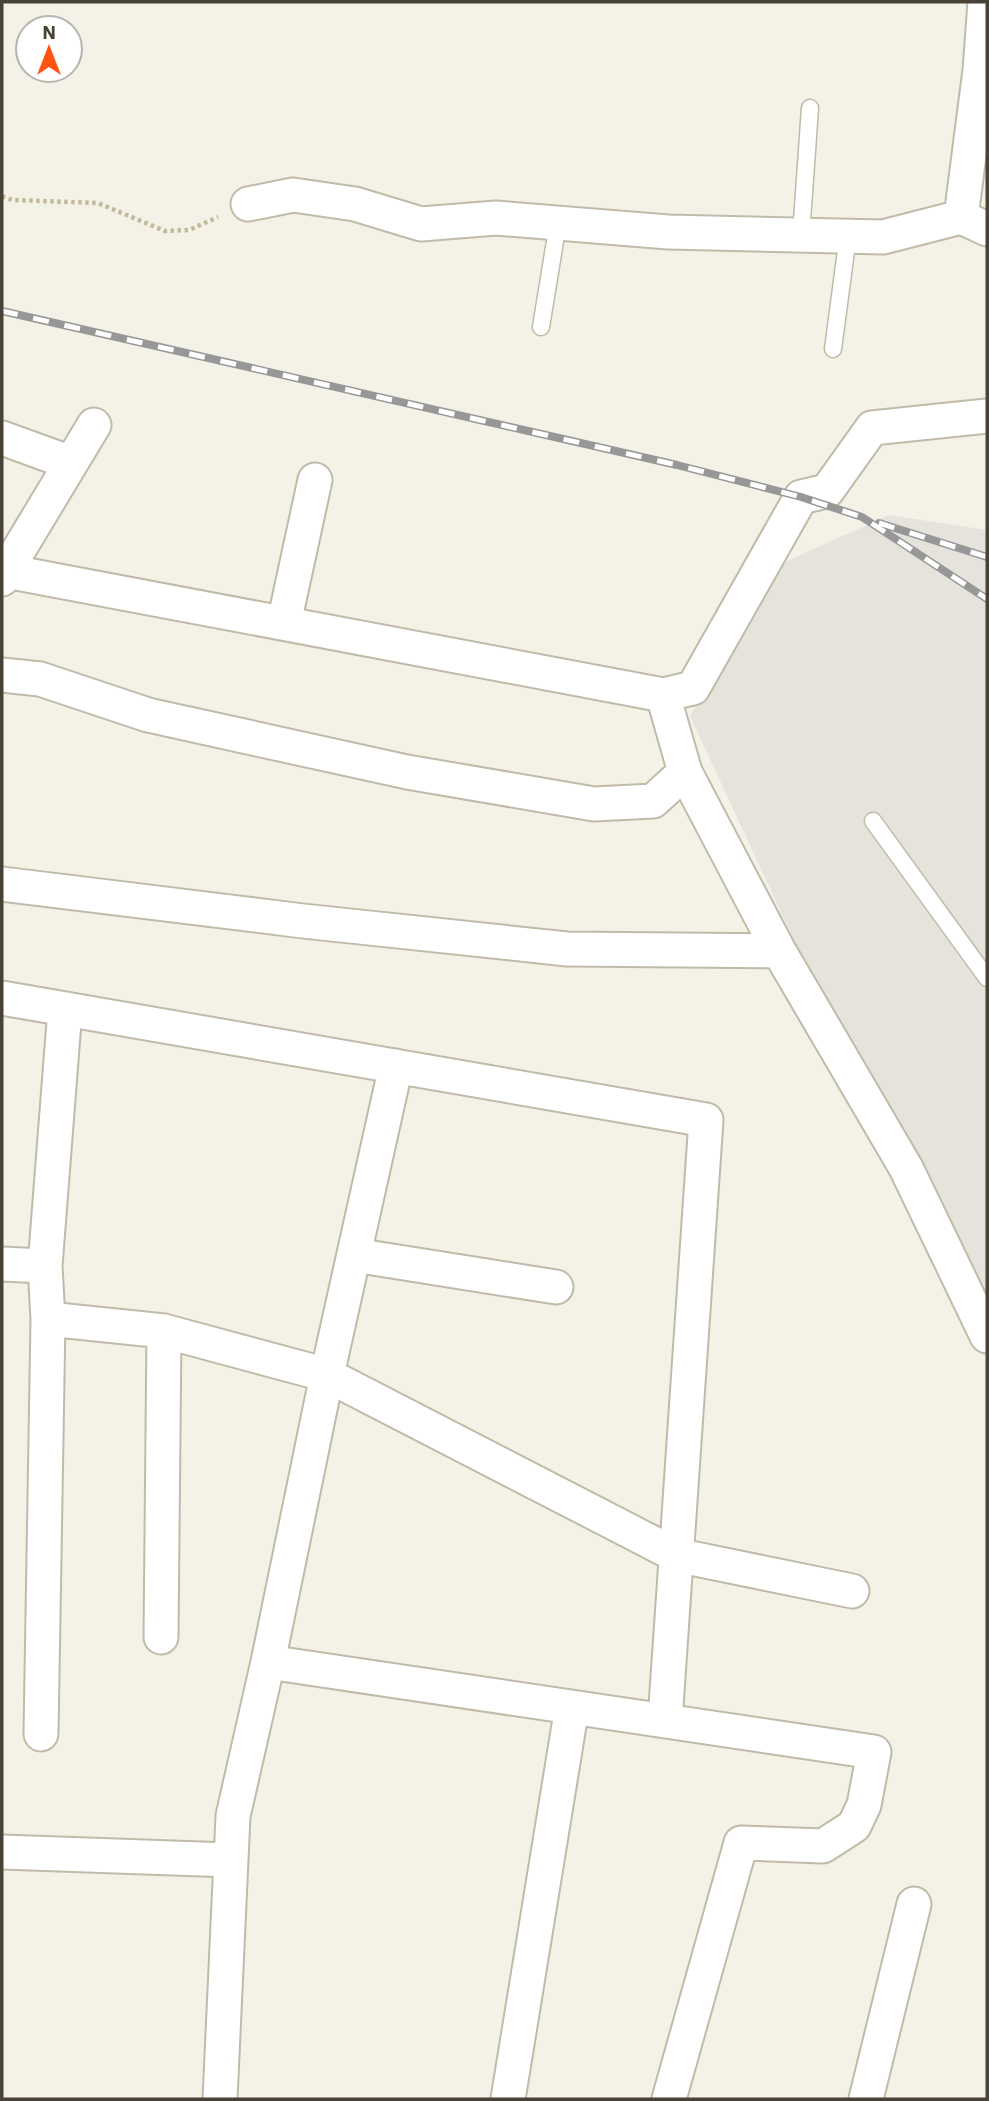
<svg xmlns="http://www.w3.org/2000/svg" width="989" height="2101" font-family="'IBM Plex Sans',sans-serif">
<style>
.industrial{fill:#e6e3dc}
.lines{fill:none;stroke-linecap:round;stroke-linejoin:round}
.lane-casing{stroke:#c0bba9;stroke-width:19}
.street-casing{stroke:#c0bba9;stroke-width:37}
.path{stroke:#c2b99a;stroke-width:4.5;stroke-dasharray:3.5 3.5;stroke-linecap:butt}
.lane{stroke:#fff;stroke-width:16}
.street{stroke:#fff;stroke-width:33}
.rail-casing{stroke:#979797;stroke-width:8}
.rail{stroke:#fff;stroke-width:5;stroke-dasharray:16;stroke-linecap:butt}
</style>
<rect width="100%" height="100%" fill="#f4f2e7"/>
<path class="industrial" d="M889,515L987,530V1356L690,716L778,565Z"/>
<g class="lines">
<g class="lane-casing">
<path id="lane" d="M801,235L810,108
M541,327L558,223
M833,349L848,236
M873,821L987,978"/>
</g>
<g class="street-casing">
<path id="street" d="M248,204L293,195L355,204L421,224L496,218L668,232L883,237L961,217L987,229
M961,217L980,70L985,2
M2,438L71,463
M6,571L94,425
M2,579L6,571L663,695L685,772L653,801L594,804L407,772L148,715L40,679L2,675
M284,623L315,480
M663,695L693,688L801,497L827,491L872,428L987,416
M2,884L303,921L567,949L779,951L685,772
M779,951L906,1168L987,1336
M2,998L706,1120L665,1721
M65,1009L45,1266L48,1319L164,1331L327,1375L396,1066
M354,1255L556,1287
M2,1264L45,1266
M161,1637L164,1331
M268,1662L327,1375L676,1555L852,1591
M41,1734L48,1319
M2,1852L230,1860
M220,2099L233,1816L268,1662L874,1752L864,1805L854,1826L823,1846L741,1843L669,2099
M508,2099L572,1707
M866,2099L914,1904"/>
</g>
<path class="path" d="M2,196L12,200L98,203L165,231L189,230L218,217"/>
<use href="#lane" class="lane"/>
<use href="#street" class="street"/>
<g class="rail-casing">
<path id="rail" d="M2,311L677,465L801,497L862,517L987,599
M879,523L987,557"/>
</g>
<use href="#rail" class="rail"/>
</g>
<rect width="989" height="2101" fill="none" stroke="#484336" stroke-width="7"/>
<g transform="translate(49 49)"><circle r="33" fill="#ffffff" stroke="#b6b4af" stroke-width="2"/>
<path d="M0-5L12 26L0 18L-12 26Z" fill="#ff5313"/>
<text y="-10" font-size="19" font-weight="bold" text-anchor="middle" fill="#484336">N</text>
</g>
</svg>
